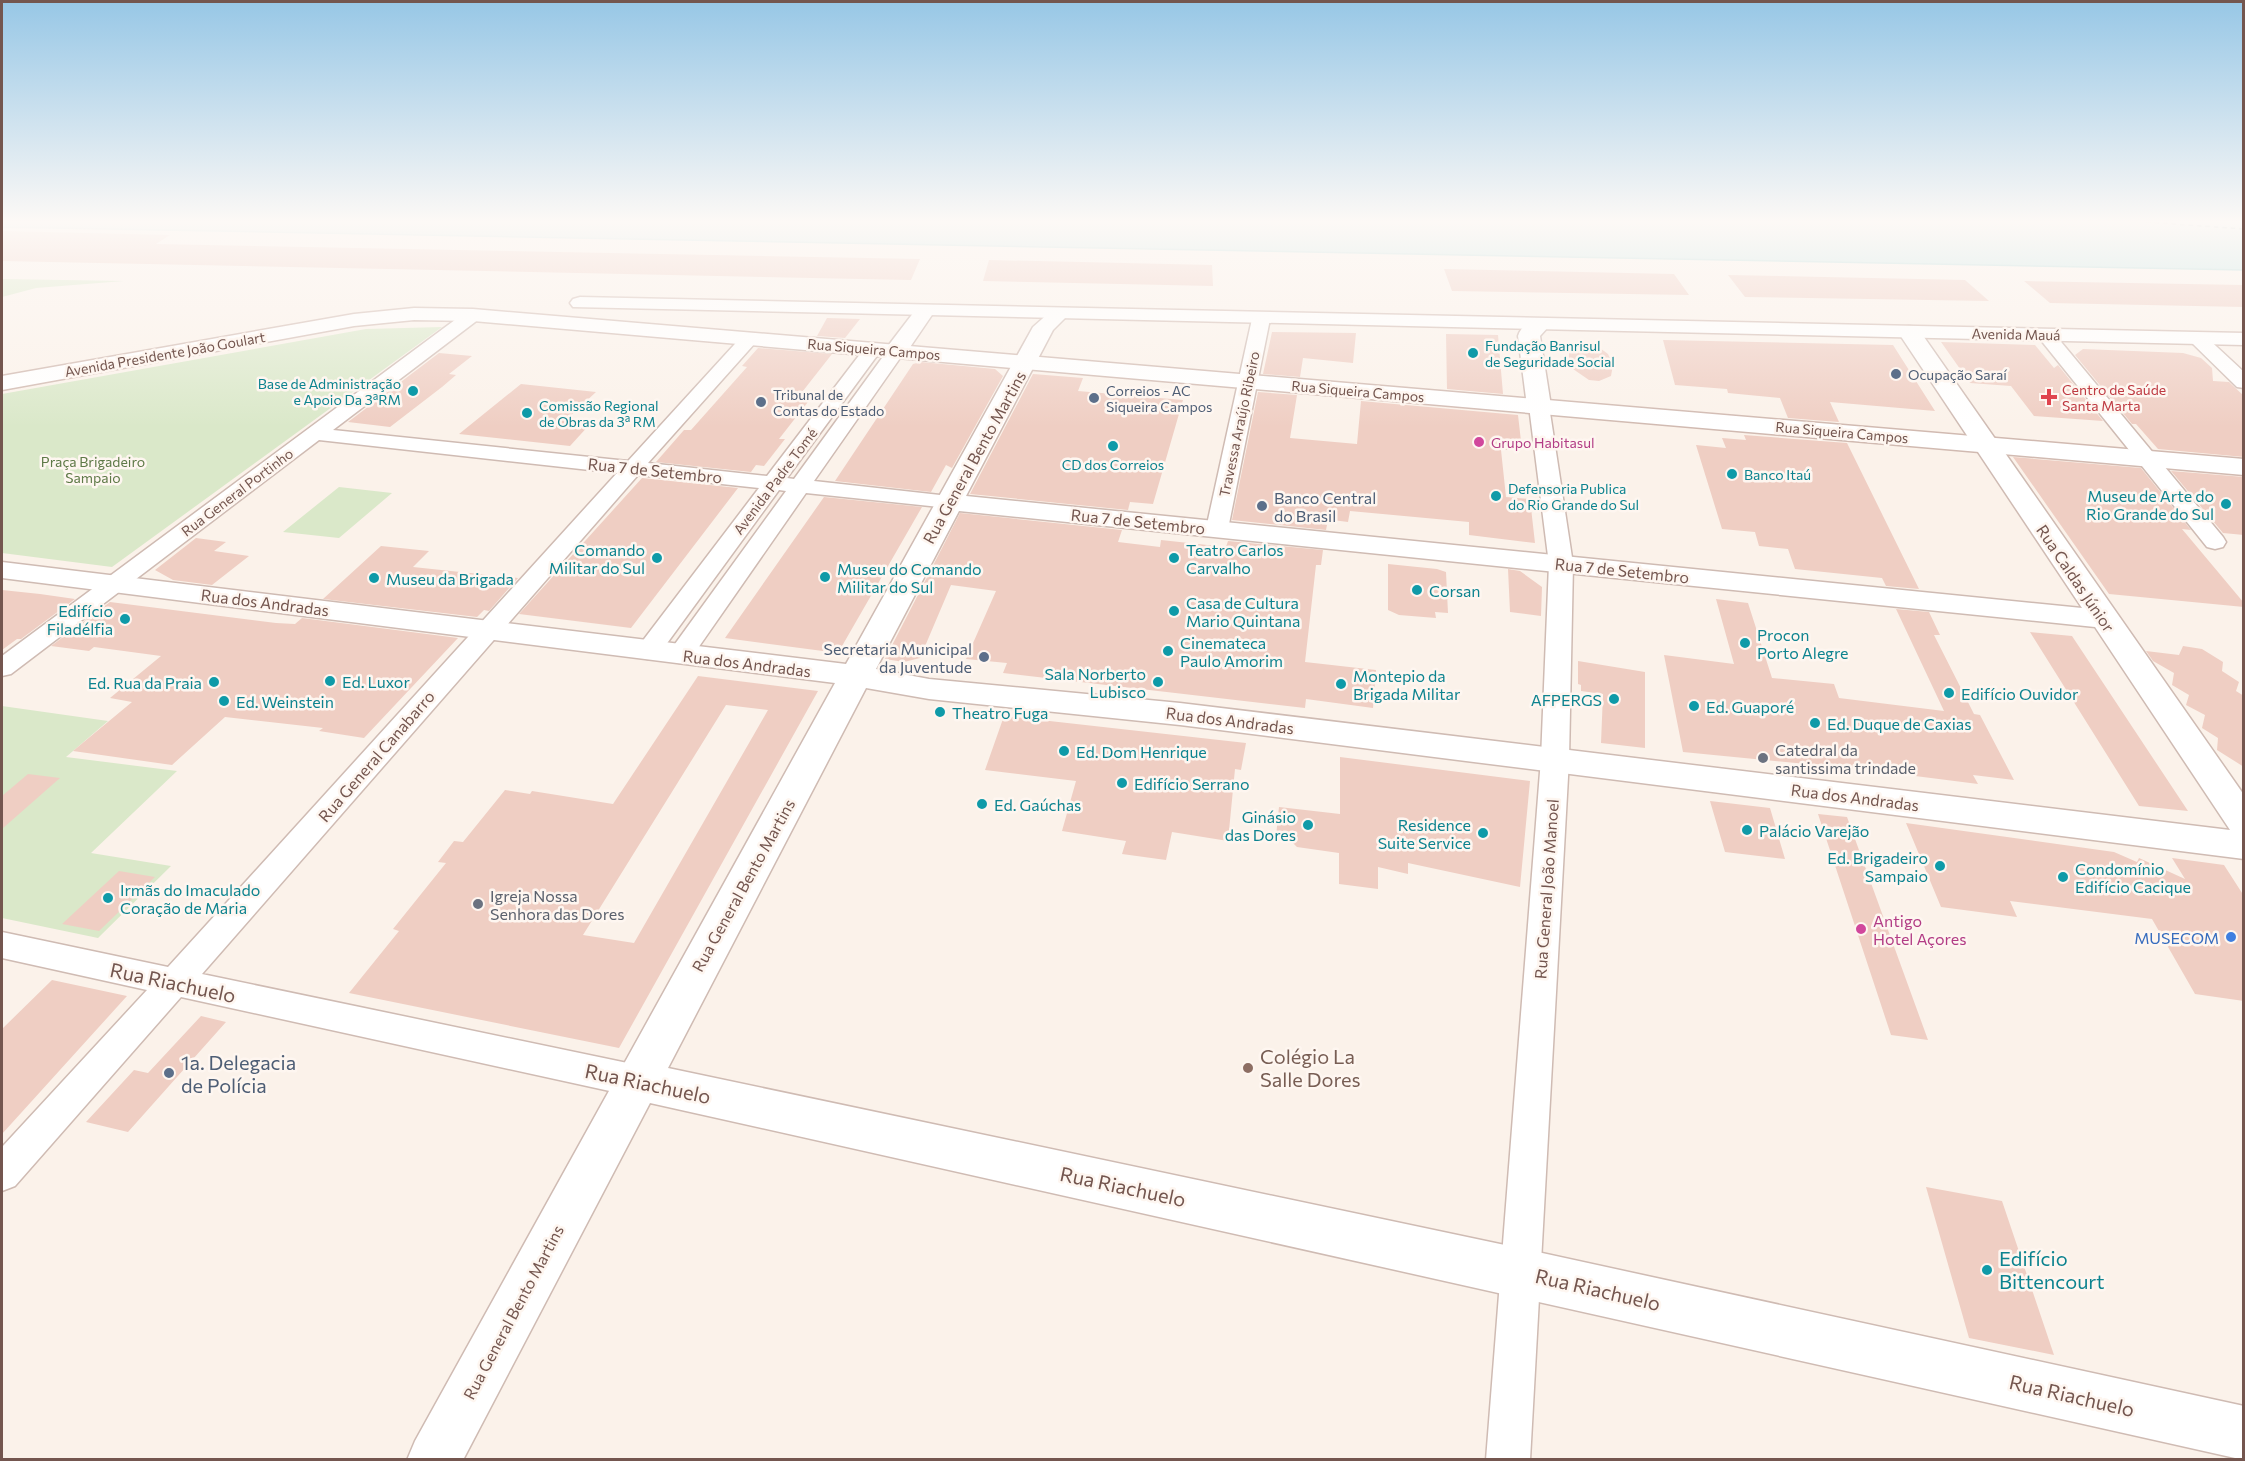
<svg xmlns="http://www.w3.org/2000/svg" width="2245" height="1461" font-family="Commissioner,sans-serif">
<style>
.green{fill:#dae8c9}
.water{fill:#bfe4e4;stroke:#a6d5d5;stroke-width:1.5}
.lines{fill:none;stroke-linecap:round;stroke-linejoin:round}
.ferry{stroke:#437778;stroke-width:1.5;stroke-dasharray:4.5 4;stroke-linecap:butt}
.building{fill:#efcec3;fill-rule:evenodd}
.minor-casing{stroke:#cfbbb3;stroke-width:3}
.tertiary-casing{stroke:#cfbbb3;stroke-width:3}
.secondary-casing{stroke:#d1bab1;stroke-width:3}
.minor{fill:#fff;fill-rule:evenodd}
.tertiary{fill:#fff;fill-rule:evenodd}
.secondary{fill:#fff;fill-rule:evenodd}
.culture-dot{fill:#0f9aa8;stroke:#fef6f0;stroke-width:2}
.service-dot{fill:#5c6f8a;stroke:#fef6f0;stroke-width:2}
.health-dot{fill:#e0444e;stroke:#fef6f0;stroke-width:2}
.hotel-dot{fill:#d1479c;stroke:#fef6f0;stroke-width:2}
.worship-dot{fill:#6b7280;stroke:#fef6f0;stroke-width:2}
.shop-dot{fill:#3f7fe0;stroke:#fef6f0;stroke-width:2}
.education-dot{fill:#8d6e63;stroke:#fef6f0;stroke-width:2}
.labels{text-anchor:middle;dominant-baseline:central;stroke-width:5;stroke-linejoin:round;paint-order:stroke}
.far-street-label{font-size:14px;fill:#74564f;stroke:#fef6f0}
.far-culture-label{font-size:14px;fill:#0d838f;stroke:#fef6f0;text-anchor:start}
.far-service-label{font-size:14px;fill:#4e5e75;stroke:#fef6f0;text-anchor:start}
.far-health-label{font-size:14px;fill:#be3a42;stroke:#fef6f0;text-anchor:start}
.far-hotel-label{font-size:14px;fill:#b23c85;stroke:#fef6f0;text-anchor:start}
.far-park-label{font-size:14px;fill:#5e7947;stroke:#fef6f0}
.street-label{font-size:16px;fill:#74564f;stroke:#fef6f0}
.culture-label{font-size:16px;fill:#0d838f;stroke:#fef6f0;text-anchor:start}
.service-label{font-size:16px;fill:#4e5e75;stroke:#fef6f0;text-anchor:start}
.worship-label{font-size:16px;fill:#5b616d;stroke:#fef6f0;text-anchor:start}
.hotel-label{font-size:16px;fill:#b23c85;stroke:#fef6f0;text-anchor:start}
.shop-label{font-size:16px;fill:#366cbe;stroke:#fef6f0;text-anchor:end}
.near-street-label{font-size:20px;fill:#74564f;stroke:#fef6f0}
.near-education-label{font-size:20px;fill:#785e54;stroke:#fef6f0;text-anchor:start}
.near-service-label{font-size:20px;fill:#4e5e75;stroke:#fef6f0;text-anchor:start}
.near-culture-label{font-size:20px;fill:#0d838f;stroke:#fef6f0;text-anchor:start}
</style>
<rect width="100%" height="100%" fill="#fbf2ea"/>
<path class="green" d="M2,279L124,281L36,288L2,297Z
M442,327L112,567L2,553V394L366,329Z
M339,487L392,493L339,538L283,532Z
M2,706L108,721L66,757L177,771L91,853L171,866L98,938L2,918Z"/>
<path class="water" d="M2,222H2243L2244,270L2,227Z"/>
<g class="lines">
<path class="ferry" d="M2146,222L2244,229"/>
</g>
<path class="building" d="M2,231L170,235L156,244L920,259L911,280L2,261Z
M989,260L1212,265L1213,286L983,281Z
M1444,269L1674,274L1689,295L1452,291Z
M1728,275L1965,280L1989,301L1745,297Z
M2024,281L2244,285V307L2050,303Z
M827,318L860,319L845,338L817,336Z
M1272,332L1356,333L1353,363L1303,358L1300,377L1263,374Z
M1446,334L1498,335L1503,394L1447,389Z
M1663,340L1893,345L1935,411L1830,402L1839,422L1788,418L1780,398L1728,393L1727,389L1675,385Z
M1582,342L1596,345L1608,354L1613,365L1611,376L1599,381L1589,380L1573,369L1569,364V352L1575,345Z
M1941,342L2035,345L2054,368L2058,365L2103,421L2034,416L2011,386L1970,383Z
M758,348L832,354L799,396L811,398L779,439H785L764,466L756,465L751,472L656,462L684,430H691L747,367L742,366Z
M2083,349L2183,353L2201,358L2212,368L2213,381L2229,382L2244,396V457L2158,449L2136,424H2132L2075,355Z
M439,353L472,356L449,374L456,375L442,387L390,427L348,422Z
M921,362L995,369L1003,376L952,468L946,465L931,492L835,481L913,364Z
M1033,374L1083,378L1078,391L1183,400L1153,504L1130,502L1128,510L970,494Z
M521,384L596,392L566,420L591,423L570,446L459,434Z
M1258,392L1297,395L1290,438L1357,444L1361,401L1518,415L1522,450H1501L1506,497L1530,499L1535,543L1469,535V522L1350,511L1348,522L1317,518V521L1327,525L1326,530L1232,520Z
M1744,435L1847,443L1919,589L1886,586L1882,578L1795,569L1788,549L1759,546L1755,532L1722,529L1696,445L1726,448L1722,438L1746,440Z
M2013,457L2141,468L2191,530L2182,529L2244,603V607L2109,594Z
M2171,471L2244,477V535L2223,533Z
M642,478L738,488L631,628L519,614Z
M824,497L922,507L838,653L725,638Z
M960,513L1122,530L1118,542L1160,547L1161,540L1226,547L1228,541L1323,550L1321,565H1316L1305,662L1376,670L1373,708L1306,699L1305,708L1003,673L1007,663L966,659L996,591L951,585L920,658L904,662L885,659Z
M196,538L226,542L214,551L249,556L212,585L173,580L155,570Z
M381,546L429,551L413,567L518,578L489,611L484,610L477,617L323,599Z
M1388,564L1437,569L1446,572L1448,613L1435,612L1436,618L1399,615L1388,610Z
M1508,569L1520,571L1542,587L1541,616L1510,612Z
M2,590L40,594L75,599L21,639H17L2,650Z
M1716,599L1748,603L1772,678L1834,684L1839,698L1944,711L1896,609L1929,612L1940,635H1934L1974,714L1980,715L2014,780L1973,775L1978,784L1868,770L1683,752L1664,655L1734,664Z
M110,602L276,623L295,624L302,618L458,638L364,738L319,731L323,728L225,717L172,765L73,751L132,702L110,698L161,656L94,647L89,651L51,646Z
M2030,632L2072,636L2188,811L2139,806Z
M2183,646L2202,649L2223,662L2222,671L2239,682L2236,691L2244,696V767L2217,750L2218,738L2202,728L2205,715L2186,705L2189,695L2172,685L2174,673L2153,661L2146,651L2179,655Z
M1578,661L1645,672V748L1601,743L1603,694L1581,691V685L1578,684Z
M698,676L818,691L619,1048L349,993L399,931L393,929L446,863L438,862L454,841L463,842L505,790L530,794L532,791L613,804ZM726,705L768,710L634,943L583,935Z
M1004,716L1246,743L1241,770L1235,769L1228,841L1172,832L1166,860L1122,854L1126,841L1062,831L1076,781L985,770Z
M1340,757L1530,781L1520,887L1408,863V874L1378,867V889L1339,884V853L1297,847L1288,838L1276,836L1279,807L1340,814Z
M28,774L60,778L2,829V796Z
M1710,801L1770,808L1785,859L1725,852Z
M1818,814L1847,817L1928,1040L1891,1035Z
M1906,823L2114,852L2137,862L2139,858L2185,879L2172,858L2224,865L2244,896V1001L2195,994L2152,919L2010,901L2017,917L1941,907Z
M119,871L155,877L99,931L62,924Z
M52,980L127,996L2,1134V1029Z
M201,1016L226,1022L128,1132L86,1122L134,1070L148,1073Z
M1926,1187L2002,1201L2054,1355L1969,1338Z"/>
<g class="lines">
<g class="minor-casing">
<path id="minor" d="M473,310L479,311L482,315L479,319L333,430L628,461L744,334H756L759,338L756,342L648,463L767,476L867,345H879L882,349L879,353L787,478L794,479L890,347H902L905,351L814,481L949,496L957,497L960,502L957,507L949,508L806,493L689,661L680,663L671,661L667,655L786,491L779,490L657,657L648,659L639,657L635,651L759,488L638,475L202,974L637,1065L649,1070L655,1081L649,1092L637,1097L181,997L15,1186L2,1191V1147L147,990L2,958V932L168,967L617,473L319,440L11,674L2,676V656L467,311Z
M1261,314L1267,315L1270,319L1228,529L1225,534L1217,536L1209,534L1206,529L1252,319L1255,315Z
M2046,330L2052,331L2223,537L2226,542L2223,547L2215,549L2207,547L2040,339L2037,335L2040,331Z
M2197,333L2203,334L2244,372V388L2237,387L2191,342L2188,338L2191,334Z
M1539,400L1546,402L1549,406L1573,564L1569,759L1530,1460H1486L1541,759L1549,564L1529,406L1532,402Z"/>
</g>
<g class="tertiary-casing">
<path id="tertiary" d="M924,306L931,308L934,312L904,356L896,358L888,356L885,351L888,346L917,308Z
M1058,309L1065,311L1068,315L1053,330L966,496L2082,608L1898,332L1901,327L1909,326L1917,327L2244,795V859L1180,725L929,699L866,688L668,1068L1519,1248L2244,1406V1460L650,1103L463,1460H407L415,1441L835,683L2,578V562L846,664L1033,327L1051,311ZM959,511L2095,627L2230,830L1180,703L929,679L876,669Z
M1539,319L1546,321L1550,325L1540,336L1551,406L1547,411L1539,413L1531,411L1527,406L1518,336C1521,326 1530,321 1539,319Z"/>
</g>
<g class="secondary-casing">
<path id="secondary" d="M580,297L2244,333V345L573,307L570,303L573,299Z
M414,308L473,309L2244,459V475L473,321L414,320L354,326L2,390V376L354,314Z"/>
</g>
<use href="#minor" class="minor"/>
<use href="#tertiary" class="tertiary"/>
<use href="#secondary" class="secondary"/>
</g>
<linearGradient id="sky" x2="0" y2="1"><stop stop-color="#97c7e6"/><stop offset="0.52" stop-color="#fdf9f6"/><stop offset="1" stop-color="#fdf9f6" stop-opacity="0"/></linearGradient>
<rect width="2245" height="427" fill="url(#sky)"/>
<g class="culture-dot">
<circle cx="1473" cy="353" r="6"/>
<circle cx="413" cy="391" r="6"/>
<circle cx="527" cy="413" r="6"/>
<circle cx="1113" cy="446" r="6"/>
<circle cx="1732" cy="474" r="6"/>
<circle cx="1496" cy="496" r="6"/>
<circle cx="2226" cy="504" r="6"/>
<circle cx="657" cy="558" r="6"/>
<circle cx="1174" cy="558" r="6"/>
<circle cx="825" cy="577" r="6"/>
<circle cx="374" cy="578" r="6"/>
<circle cx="1417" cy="590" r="6"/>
<circle cx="1174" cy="611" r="6"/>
<circle cx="125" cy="619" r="6"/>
<circle cx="1745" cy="643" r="6"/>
<circle cx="1168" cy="651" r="6"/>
<circle cx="330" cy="681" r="6"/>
<circle cx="214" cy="682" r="6"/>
<circle cx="1158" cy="682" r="6"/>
<circle cx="1341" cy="684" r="6"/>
<circle cx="1949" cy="693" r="6"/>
<circle cx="1614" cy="699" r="6"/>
<circle cx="224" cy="701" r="6"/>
<circle cx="1694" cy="706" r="6"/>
<circle cx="940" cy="712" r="6"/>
<circle cx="1815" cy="723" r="6"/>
<circle cx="1064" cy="751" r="6"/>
<circle cx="1122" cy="783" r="6"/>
<circle cx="982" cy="804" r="6"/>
<circle cx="1308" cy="825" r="6"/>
<circle cx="1747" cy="830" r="6"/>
<circle cx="1483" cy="833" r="6"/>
<circle cx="1940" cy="866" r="6"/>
<circle cx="2063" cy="877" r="6"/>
<circle cx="108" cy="898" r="6"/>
<circle cx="1987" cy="1270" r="6"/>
</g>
<g class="service-dot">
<circle cx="1896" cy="374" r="6"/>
<circle cx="1094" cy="398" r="6"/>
<circle cx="761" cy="402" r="6"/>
<circle cx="1262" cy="506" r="6"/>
<circle cx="984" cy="657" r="6"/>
<circle cx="169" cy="1073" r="6"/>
</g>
<path class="health-dot" d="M2046 388h6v6h6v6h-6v6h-6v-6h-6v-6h6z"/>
<g class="hotel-dot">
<circle cx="1479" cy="442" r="6"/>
<circle cx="1861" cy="929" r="6"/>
</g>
<g class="worship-dot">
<circle cx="1763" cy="758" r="6"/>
<circle cx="478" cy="904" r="6"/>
</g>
<circle class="shop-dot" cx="2231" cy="937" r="6"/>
<circle class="education-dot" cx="1248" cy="1068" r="6"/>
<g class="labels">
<g class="far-street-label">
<text transform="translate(2016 334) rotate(1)">Avenida Mauá</text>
<text transform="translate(874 349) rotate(5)">Rua Siqueira Campos</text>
<text transform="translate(165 354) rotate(-10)">Avenida Presidente João Goulart</text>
<text transform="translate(1358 391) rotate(5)">Rua Siqueira Campos</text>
<text transform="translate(1239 424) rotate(-78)">Travessa Araújo Ribeiro</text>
<text transform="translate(1842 432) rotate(5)">Rua Siqueira Campos</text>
<text transform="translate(775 481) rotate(-53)">Avenida Padre Tomé</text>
<text transform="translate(237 492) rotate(-37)">Rua General Portinho</text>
</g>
<g class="far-culture-label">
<text x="1485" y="345">Fundação Banrisul<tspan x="1485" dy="16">de Seguridade Social</tspan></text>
<text x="401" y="383" text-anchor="end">Base de Administração<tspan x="401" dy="16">e Apoio Da 3ªRM</tspan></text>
<text x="539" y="405">Comissão Regional<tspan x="539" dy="16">de Obras da 3ª RM</tspan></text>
<text x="1113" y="464" text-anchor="middle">CD dos Correios</text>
<text x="1744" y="474">Banco Itaú</text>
<text x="1508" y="488">Defensoria Publica<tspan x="1508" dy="16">do Rio Grande do Sul</tspan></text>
</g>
<g class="far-service-label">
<text x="1908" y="374">Ocupação Saraí</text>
<text x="1106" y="390">Correios - AC<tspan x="1106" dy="16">Siqueira Campos</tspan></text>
<text x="773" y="394">Tribunal de<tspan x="773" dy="16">Contas do Estado</tspan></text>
</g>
<g class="far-health-label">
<text x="2062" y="389">Centro de Saúde<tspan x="2062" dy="16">Santa Marta</tspan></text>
</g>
<g class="far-hotel-label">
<text x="1491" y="442">Grupo Habitasul</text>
</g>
<g class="far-park-label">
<text x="93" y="461">Praça Brigadeiro<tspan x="93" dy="16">Sampaio</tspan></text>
</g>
<g class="street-label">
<text transform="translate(974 457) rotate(-61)">Rua General Bento Martins</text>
<text transform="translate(655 470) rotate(6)">Rua 7 de Setembro</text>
<text transform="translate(1138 521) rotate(6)">Rua 7 de Setembro</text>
<text transform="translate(1622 570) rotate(6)">Rua 7 de Setembro</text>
<text transform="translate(2076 578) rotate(56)">Rua Caldas Júnior</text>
<text transform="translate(265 602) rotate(7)">Rua dos Andradas</text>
<text transform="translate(747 663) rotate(7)">Rua dos Andradas</text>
<text transform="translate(1230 720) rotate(7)">Rua dos Andradas</text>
<text transform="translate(376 756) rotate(-49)">Rua General Canabarro</text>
<text transform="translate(1855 797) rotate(7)">Rua dos Andradas</text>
<text transform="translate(743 885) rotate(-61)">Rua General Bento Martins</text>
<text transform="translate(1546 889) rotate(-86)">Rua General João Manoel</text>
<text transform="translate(513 1312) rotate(-62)">Rua General Bento Martins</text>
</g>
<g class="culture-label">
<text x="2214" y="495" text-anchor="end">Museu de Arte do<tspan x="2214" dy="18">Rio Grande do Sul</tspan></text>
<text x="645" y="549" text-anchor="end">Comando<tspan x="645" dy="18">Militar do Sul</tspan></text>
<text x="1186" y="549">Teatro Carlos<tspan x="1186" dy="18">Carvalho</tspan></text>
<text x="837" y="568">Museu do Comando<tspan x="837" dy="18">Militar do Sul</tspan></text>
<text x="386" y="578">Museu da Brigada</text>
<text x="1429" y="590">Corsan</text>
<text x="1186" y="602">Casa de Cultura<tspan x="1186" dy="18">Mario Quintana</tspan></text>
<text x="113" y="610" text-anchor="end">Edifício<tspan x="113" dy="18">Filadélfia</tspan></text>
<text x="1757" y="634">Procon<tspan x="1757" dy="18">Porto Alegre</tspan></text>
<text x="1180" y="642">Cinemateca<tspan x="1180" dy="18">Paulo Amorim</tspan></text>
<text x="1146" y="673" text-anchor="end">Sala Norberto<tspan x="1146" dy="18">Lubisco</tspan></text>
<text x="1353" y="675">Montepio da<tspan x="1353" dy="18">Brigada Militar</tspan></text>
<text x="342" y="681">Ed. Luxor</text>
<text x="202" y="682" text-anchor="end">Ed. Rua da Praia</text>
<text x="1961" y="693">Edifício Ouvidor</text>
<text x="1602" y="699" text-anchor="end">AFPERGS</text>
<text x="236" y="701">Ed. Weinstein</text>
<text x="1706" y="706">Ed. Guaporé</text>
<text x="952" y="712">Theatro Fuga</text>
<text x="1827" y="723">Ed. Duque de Caxias</text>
<text x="1076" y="751">Ed. Dom Henrique</text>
<text x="1134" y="783">Edifício Serrano</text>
<text x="994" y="804">Ed. Gaúchas</text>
<text x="1296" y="816" text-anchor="end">Ginásio<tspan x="1296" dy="18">das Dores</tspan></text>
<text x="1471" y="824" text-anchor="end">Residence<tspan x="1471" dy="18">Suite Service</tspan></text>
<text x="1759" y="830">Palácio Varejão</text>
<text x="1928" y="857" text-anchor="end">Ed. Brigadeiro<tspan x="1928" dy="18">Sampaio</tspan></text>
<text x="2075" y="868">Condomínio<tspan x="2075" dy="18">Edifício Cacique</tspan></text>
<text x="120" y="889">Irmãs do Imaculado<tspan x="120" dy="18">Coração de Maria</tspan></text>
</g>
<g class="service-label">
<text x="1274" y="497">Banco Central<tspan x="1274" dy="18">do Brasil</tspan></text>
<text x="972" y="648" text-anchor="end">Secretaria Municipal<tspan x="972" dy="18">da Juventude</tspan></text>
</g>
<g class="worship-label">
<text x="1775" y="749">Catedral da<tspan x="1775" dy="18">santissima trindade</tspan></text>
<text x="490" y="895">Igreja Nossa<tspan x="490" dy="18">Senhora das Dores</tspan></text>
</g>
<g class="hotel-label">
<text x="1873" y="920">Antigo<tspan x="1873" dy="18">Hotel Açores</tspan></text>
</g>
<g class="shop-label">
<text x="2219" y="937">MUSECOM</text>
</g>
<g class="near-street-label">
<text transform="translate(173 982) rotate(12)">Rua Riachuelo</text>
<text transform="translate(648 1083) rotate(12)">Rua Riachuelo</text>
<text transform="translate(1123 1186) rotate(12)">Rua Riachuelo</text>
<text transform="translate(1598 1289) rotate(13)">Rua Riachuelo</text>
<text transform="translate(2072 1395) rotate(13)">Rua Riachuelo</text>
</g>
<g class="near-education-label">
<text x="1260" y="1056">Colégio La<tspan x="1260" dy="23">Salle Dores</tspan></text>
</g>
<g class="near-service-label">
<text x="181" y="1062">1a. Delegacia<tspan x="181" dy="23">de Polícia</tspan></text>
</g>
<g class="near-culture-label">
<text x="1999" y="1258">Edifício<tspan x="1999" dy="23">Bittencourt</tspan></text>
</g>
</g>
<rect width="2245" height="1461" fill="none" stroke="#74564f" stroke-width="6"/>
</svg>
